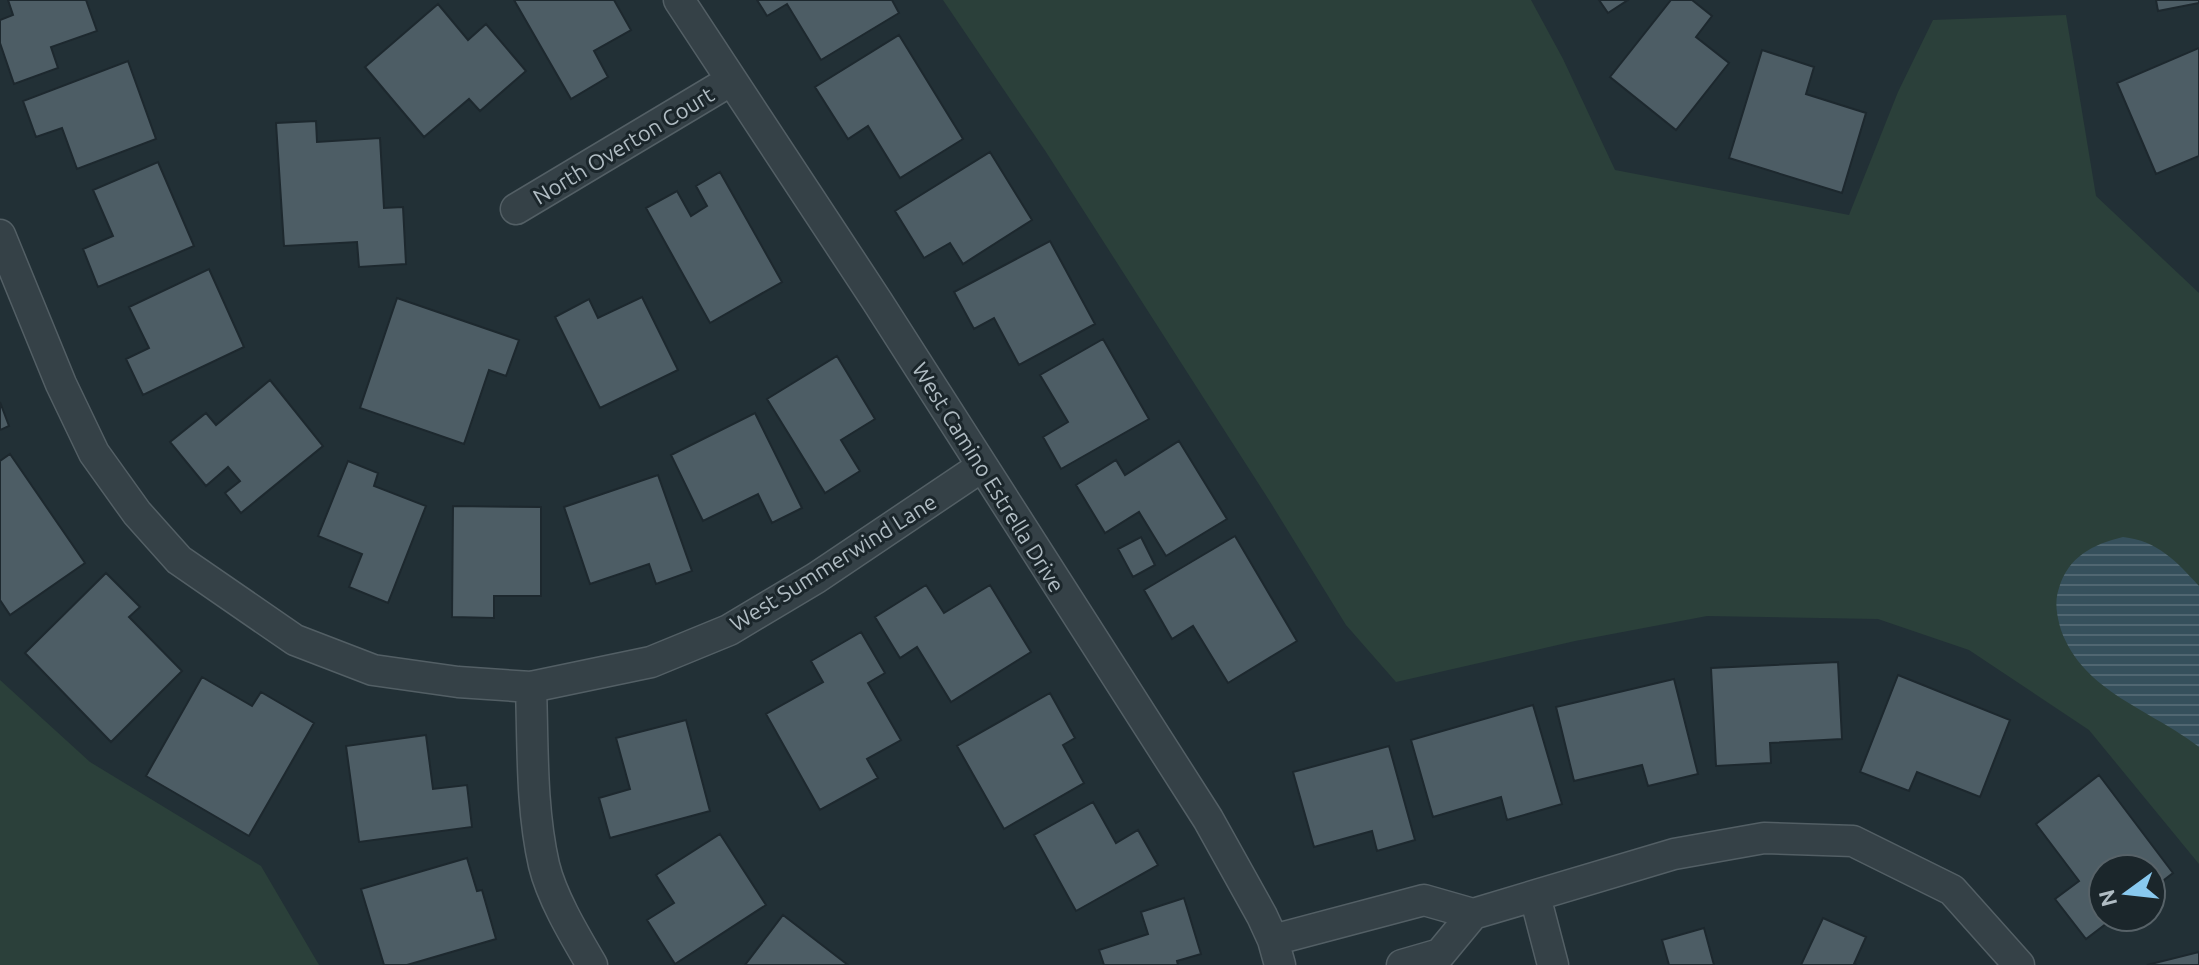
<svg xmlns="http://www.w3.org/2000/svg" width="2199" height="965" font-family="Ubuntu,sans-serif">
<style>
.green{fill:#2b403a}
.water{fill:url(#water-rules)}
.building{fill:#4d5d65;stroke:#1d282e;stroke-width:2}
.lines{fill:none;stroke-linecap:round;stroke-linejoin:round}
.minor-casing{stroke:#535f65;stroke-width:33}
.minor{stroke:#354147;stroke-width:30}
.labels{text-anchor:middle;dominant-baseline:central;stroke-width:6;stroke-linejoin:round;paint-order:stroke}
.street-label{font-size:22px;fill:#b0bcc3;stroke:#1b262b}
</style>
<defs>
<pattern id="water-rules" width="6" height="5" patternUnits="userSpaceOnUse" patternTransform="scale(2)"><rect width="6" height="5" fill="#36505c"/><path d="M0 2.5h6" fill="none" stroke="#516772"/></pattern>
</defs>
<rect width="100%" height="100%" fill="#223036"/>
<path class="green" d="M943,0H1531L1563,59L1615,170L1849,215L1898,92L1933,20L2066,15L2096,196L2199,293V864L2089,730L1969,650L1878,619L1707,616L1575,641L1396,682L1346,625L1269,500L1046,152Z
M0,680L90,762L261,866L319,965H0Z"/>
<path class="water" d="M2123,537C2158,541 2176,561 2199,586V747C2152,710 2083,692 2061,630C2057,616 2054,602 2059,588C2068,557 2093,544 2123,537Z"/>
<path class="building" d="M8,0H86L97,31L51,47L58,68L14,84L0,43V20L13,15Z
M514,0H614L631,30L594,51L608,77L571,99Z
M757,0H892L899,13L821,60L787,4L767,16Z
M1599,0H1628L1608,13Z
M1671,0H1692L1712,16L1696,37L1729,63L1676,130L1610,77Z
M2156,0H2199V3L2158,11Z
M438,4L468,40L486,24L526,71L480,111L469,99L424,137L365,67Z
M899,35L963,139L900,178L868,126L848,139L815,87Z
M2199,48V156L2156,174L2117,83Z
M1762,50L1814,67L1806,94L1866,113L1842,193L1729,158Z
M128,61L156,139L77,169L62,128L36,137L23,101Z
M316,121L317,142L380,138L384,208L403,207L406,264L359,267L357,242L284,246L276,123Z
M990,152L1032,220L963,264L950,243L924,258L895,211Z
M158,162L194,246L98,287L83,249L113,236L93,190Z
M720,172L782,282L710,323L646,208L677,191L691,216L707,206L696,186Z
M1050,241L1095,324L1019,365L994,318L974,329L954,292Z
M209,269L244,347L143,395L126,359L149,348L129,307Z
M642,297L678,370L600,408L555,317L589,299L598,318Z
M397,298L519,340L506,376L489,370L464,444L360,408Z
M1103,339L1149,419L1061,469L1043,437L1068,422L1040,375Z
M837,356L875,419L841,440L860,471L825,493L767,399Z
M270,380L323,446L241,513L225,493L240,481L228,467L206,486L170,442L206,413L216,425Z
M0,402L9,426L0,430Z
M755,413L802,508L772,523L758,494L703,521L671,455Z
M1179,441L1227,519L1166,556L1139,512L1105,533L1076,485L1116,460L1125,475Z
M10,454L85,563L10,615L0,600V461Z
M348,461L378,473L374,486L426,506L388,603L349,587L362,554L318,536Z
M658,475L692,571L656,584L649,564L590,584L564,507Z
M453,506L541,507V596H494V618L452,617Z
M1235,536L1297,641L1228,683L1193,626L1172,639L1144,590Z
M1141,537L1155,565L1133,577L1118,549Z
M106,573L140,607L129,617L182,671L111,742L25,653Z
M926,585L944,613L990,585L1031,652L951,702L917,647L900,658L875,617Z
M861,632L885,673L868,683L901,740L867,759L878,778L820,810L766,714L823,682L811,661Z
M1838,662L1842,739L1770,743L1771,763L1716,766L1711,668Z
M1898,675L2010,720L1980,797L1917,772L1909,791L1860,772Z
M202,677L252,706L261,692L314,723L249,836L146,776Z
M1674,679L1698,774L1648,786L1642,765L1574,781L1556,707Z
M1050,693L1075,738L1063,745L1084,783L1004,829L957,746Z
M1533,705L1562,804L1507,820L1501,797L1433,817L1411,740Z
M686,720L710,811L610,838L599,798L630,789L616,738Z
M426,735L433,789L467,785L472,827L359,842L346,746Z
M1389,746L1415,840L1377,851L1372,831L1314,847L1293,772Z
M2099,775L2173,873L2151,890V869H2103V917H2115L2086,939L2055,899L2079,881L2036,824Z
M1093,802L1116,843L1138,830L1158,865L1076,911L1034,835Z
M720,834L766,905L675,964L647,920L674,903L656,875Z
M467,858L477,891L482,890L496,939L407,965H384L361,889Z
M1184,898L1201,954L1177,961L1178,965H1104L1099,950L1148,934L1141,912Z
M783,915L848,965H745Z
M1823,918L1866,937L1854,964L1857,965H1801Z
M1704,928L1714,965H1669L1662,940Z
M2199,952V965H2147Z"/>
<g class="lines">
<g class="minor-casing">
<path id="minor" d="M679,0L877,301L1208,819L1262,916L1273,940L1280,965
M516,209L730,81
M0,235L61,384L94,453L137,513L179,560L295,640L373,670L458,682L531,687L651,662L729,630L816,578L981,467
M531,687C533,746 531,808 544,865C552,898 575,936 592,965
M1535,896L1553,965
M1273,940L1424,900L1473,914L1674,854L1764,838L1853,841L1952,890L2019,965
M1402,965L1440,954L1473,914"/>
</g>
<use href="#minor" class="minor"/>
</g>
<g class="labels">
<g class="street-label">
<text transform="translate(623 145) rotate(-31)">North Overton Court</text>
<text transform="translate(989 477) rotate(58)">West Camino Estrella Drive</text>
<text transform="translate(833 562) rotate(-32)">West Summerwind Lane</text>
</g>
</g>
<g transform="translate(2127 893) rotate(255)"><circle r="38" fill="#1b262b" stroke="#576268" stroke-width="2"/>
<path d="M0-6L14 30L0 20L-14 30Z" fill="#89c9ef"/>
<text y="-12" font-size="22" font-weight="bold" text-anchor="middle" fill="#b0bcc3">N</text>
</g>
</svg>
